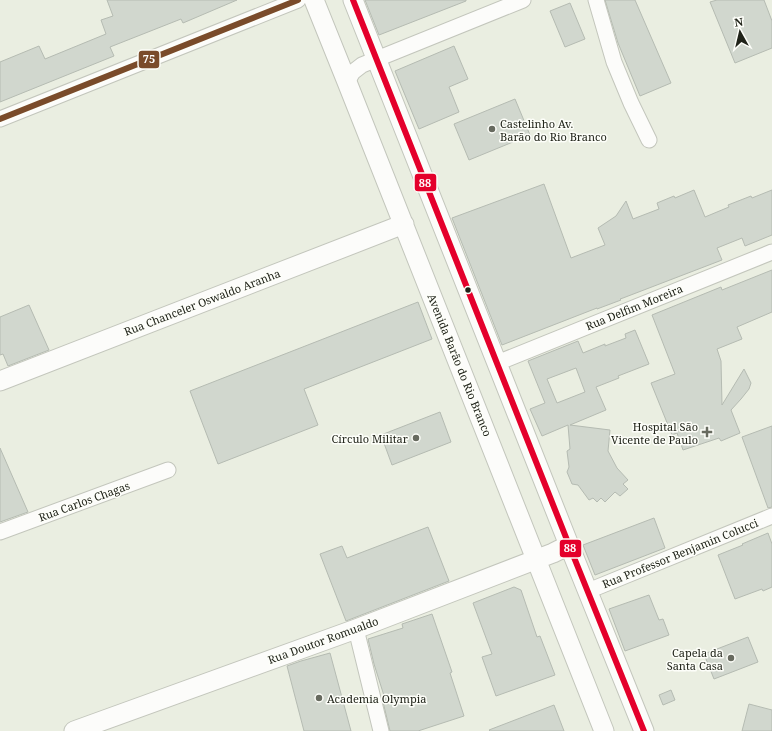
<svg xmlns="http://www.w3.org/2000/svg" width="772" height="731" font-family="'Noto Serif',serif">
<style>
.building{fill:#d1d7ce;stroke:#b5bbb2;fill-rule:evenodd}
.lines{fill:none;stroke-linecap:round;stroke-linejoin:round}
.minor-casing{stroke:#c3c6bc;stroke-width:17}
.major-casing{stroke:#c3c6bc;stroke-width:21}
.minor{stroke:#fcfcfa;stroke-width:15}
.major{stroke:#fcfcfa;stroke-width:19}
.bus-1-casing{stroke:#fdfef9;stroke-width:9}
.bus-2-casing{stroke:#fdfef9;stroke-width:9}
.bus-1{stroke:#e4002b;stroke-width:6}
.bus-2{stroke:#7a4b2a;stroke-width:6}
.poi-dot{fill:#676a5f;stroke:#fdfef9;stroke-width:1.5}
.bus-dot{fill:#202319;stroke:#fdfef9;stroke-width:1.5}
.labels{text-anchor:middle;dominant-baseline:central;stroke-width:3;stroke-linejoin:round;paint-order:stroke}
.poi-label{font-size:11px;fill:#202319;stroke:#fdfef9;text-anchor:end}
.street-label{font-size:11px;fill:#202319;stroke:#fdfef9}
.line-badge{stroke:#fdfef9;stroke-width:1.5}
.badge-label{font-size:11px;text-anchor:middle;font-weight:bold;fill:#fff}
</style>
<rect width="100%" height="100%" fill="#eaeee1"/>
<path class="building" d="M107,0H237L183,23L181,19L110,47L114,56L0,102V62L39,46L45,59L106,34L101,20L113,16Z
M365,0H466V1L379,35Z
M605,0H635L671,83L640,96L618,43Z
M717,0H764L772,21V48L735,63L710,2Z
M570,3L585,39L565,47L550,11Z
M454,46L468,79L449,87L459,112L419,129L395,71Z
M515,99L530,135L469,160L454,124Z
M544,184L571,258L605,245L598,228L616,216L626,201L633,219L659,209L657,203L674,196L675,198L694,190L705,217L729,207L728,205L751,196L752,198L772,190V235L745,246L742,238L717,248L722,260L623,298L620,299L621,300L597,309V308L502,345L452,218Z
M772,270V312L737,327L742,339L717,349L721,361L722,405L744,369L751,383L749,389L741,399L731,410L740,433L721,441L719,438L683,450L677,433L672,435L651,383L675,374L652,315L721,287L722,290Z
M418,302L432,339L304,389L318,425L218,464L190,391Z
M29,305L49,350L8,366L3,354L0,355V317Z
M635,330L649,364L618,376L619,378L596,387L606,410L570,425L610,430L608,451L617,468L628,480L623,484L628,489L620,496L615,492L605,502L601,498L597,502L593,498L589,500L578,485L572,484L567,472L569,467L567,451L570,449L568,425L542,436L530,409L545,403L528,361L578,341L583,353L605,344V346L626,338L625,334ZM576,368L585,392L557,403L547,379Z
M440,412L451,442L392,465L381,435Z
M772,426V507L768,508L742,437Z
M0,448L28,512L0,522Z
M654,518L665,548L595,575L583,545Z
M428,527L449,581L346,621L320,554L342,546L347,558Z
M768,533L772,544V587L763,591L762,589L735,599L718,555L743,545L742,544Z
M514,587L521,590L537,637L540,636L555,675L496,696L482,657L492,654L473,603Z
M649,595L659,620L663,619L669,635L625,651L609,609Z
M432,614L452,672L450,673L464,716L418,731H390L383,702H386L374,664L368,639L403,628L402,624Z
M748,637L758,662L714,679L704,654Z
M330,653L351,731H304L287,666L301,661Z
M671,690L675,700L663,705L659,695Z
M749,704L772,710V731H742Z
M554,705L564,731H490L489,730Z"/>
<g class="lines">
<g class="minor-casing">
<path id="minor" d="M596,0L614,62L631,103L649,140
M347,82L353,72L362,65L523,0
M0,119L298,0
M497,363L772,252
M0,532L168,470
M588,591L772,516
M356,629L381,731"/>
</g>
<g class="major-casing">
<path id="major" d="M314,0L347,82L604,731
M353,0L569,545L644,731
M0,381L404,224
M74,731L356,629L553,553L569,545"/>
</g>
<use href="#minor" class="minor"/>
<use href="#major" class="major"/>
<g class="bus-1-casing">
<path id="bus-1" d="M353,0L569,545L644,731"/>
</g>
<g class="bus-2-casing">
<path id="bus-2" d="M0,119L298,0"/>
</g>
<use href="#bus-1" class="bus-1"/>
<use href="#bus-2" class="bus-2"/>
</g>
<g class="poi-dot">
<circle cx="492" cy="129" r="4"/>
<path d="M705 426h4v4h4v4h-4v4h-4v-4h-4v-4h4z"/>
<circle cx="416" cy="438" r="4"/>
<circle cx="731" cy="658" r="4"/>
<circle cx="319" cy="698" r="4"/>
</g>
<circle class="bus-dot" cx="468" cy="290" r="3.5"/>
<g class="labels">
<g class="poi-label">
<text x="500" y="123" text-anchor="start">Castelinho Av.<tspan x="500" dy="13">Barão do Rio Branco</tspan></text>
<text x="698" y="426">Hospital São<tspan x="698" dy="13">Vicente de Paulo</tspan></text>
<text x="408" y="438">Círculo Militar</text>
<text x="723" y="652">Capela da<tspan x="723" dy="13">Santa Casa</tspan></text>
<text x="327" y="698" text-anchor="start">Academia Olympia</text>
</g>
<g class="street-label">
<text transform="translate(202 302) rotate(-21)">Rua Chanceler Oswaldo Aranha</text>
<text transform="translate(634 307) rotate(-22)">Rua Delfim Moreira</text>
<text transform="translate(460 365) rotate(68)">Avenida Barão do Rio Branco</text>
<text transform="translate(84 501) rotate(-20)">Rua Carlos Chagas</text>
<text transform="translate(680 553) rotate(-22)">Rua Professor Benjamin Colucci</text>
<text transform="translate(323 640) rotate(-20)">Rua Doutor Romualdo</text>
</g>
</g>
<g class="line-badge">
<rect x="138" y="50" width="22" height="19" rx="4" fill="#7a4b2a"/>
<rect x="414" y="173" width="23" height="19" rx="4" fill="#e4002b"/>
<rect x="559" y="539" width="23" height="19" rx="4" fill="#e4002b"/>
</g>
<g class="badge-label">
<text x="149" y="63">75</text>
<text x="425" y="187">88</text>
<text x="570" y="552">88</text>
</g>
<g transform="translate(740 32) rotate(352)" stroke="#fdfef9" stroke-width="3" paint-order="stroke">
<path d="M0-3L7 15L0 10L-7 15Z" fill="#202319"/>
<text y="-6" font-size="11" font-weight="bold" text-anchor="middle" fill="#202319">N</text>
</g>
</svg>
